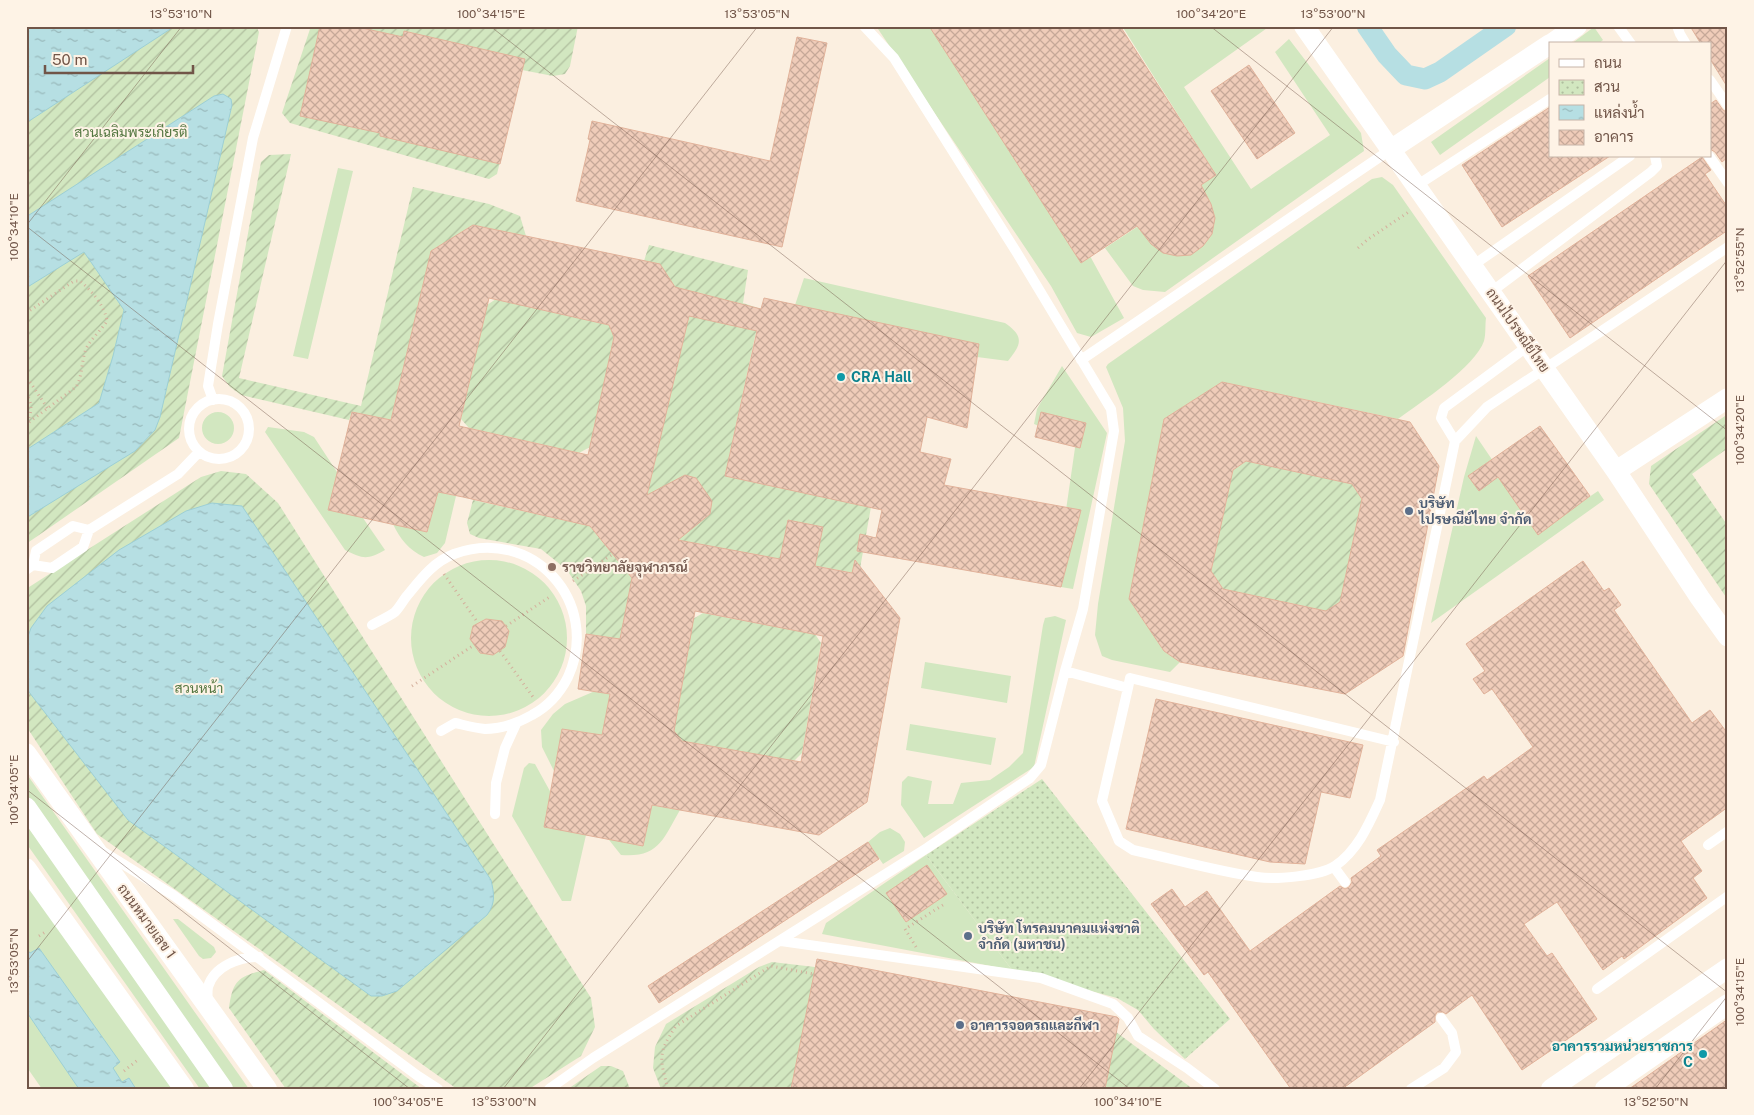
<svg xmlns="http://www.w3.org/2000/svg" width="1754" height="1115" font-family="'Public Sans',Sarabun,sans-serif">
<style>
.grass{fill:#d2e7c0}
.park{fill:url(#park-dots)}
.garden{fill:url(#garden-furrows)}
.water{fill:url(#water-ripples);stroke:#9ccfd5}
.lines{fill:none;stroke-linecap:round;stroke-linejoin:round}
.canal{stroke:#b6dfe3;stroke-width:21}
.building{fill:url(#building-cross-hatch);stroke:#e1b29a;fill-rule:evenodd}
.path{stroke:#d4af9c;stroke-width:3;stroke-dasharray:1 4;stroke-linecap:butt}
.lane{stroke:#fff;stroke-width:10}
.street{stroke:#fff;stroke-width:20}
.ticks{fill:none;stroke:#715548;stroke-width:1;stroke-opacity:0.45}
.culture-dot{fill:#0f9aa8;stroke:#fef3e6;stroke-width:2}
.service-dot{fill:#5c6f8a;stroke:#fef3e6;stroke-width:2}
.education-dot{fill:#8d6e63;stroke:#fef3e6;stroke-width:2}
.labels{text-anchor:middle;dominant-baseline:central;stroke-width:4;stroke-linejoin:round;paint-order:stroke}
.park-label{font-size:14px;fill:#547741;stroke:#fef3e6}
.street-label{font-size:14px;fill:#715548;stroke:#fef3e6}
.culture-label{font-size:14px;font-weight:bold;fill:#0d838f;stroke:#fef3e6;text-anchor:start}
.service-label{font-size:14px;font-weight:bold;fill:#4e5e75;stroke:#fef3e6;text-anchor:start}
.education-label{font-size:14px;font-weight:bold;fill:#785e54;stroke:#fef3e6;text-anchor:start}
.neatline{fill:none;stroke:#715548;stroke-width:2}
.ticks-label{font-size:12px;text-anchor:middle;fill:#715548}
</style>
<defs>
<pattern id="park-dots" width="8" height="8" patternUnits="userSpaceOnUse" patternTransform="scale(1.25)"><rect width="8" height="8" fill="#d2e7c0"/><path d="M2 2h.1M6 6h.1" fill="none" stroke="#afbe9e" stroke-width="1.8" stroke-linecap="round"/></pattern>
<pattern id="garden-furrows" width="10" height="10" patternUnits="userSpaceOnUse" patternTransform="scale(1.25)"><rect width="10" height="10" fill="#d2e7c0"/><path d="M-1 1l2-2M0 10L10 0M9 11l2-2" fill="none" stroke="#afbe9e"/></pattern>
<pattern id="water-ripples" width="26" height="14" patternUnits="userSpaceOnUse" patternTransform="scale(1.25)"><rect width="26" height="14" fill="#b6dfe3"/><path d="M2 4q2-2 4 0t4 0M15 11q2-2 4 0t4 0" fill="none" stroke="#98b8ba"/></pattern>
<pattern id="building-cross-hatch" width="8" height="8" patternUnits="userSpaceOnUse" patternTransform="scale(1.25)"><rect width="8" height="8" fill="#efccb9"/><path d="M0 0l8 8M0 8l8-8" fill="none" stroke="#c6a898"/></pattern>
</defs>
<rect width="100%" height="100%" fill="#fbefe0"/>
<path class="grass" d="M876,26H932L1090,256L1124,318L1091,337L1077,333L1051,286Z
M1122,26H1270L1184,87L1251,189L1330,135L1275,52L1289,39L1361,133L1364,151L1165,292L1143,290L1133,286L1105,248L1216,175Z
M1594,27L1603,40L1598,44H1571Z
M1550,58V77L1440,155L1431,142Z
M338,168L353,171L308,359L293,356Z
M1382,177L1393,185L1486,318C1485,325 1486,334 1484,341C1476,366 1420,403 1398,419L1222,382L1164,419L1129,599L1164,651L1180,662L1170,672L1112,660L1102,656L1095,635L1098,604L1125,441L1123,408L1106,367L1108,364L1372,179Z
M804,278L1005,323C1024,336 1022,344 1008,361L977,357L795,305Z
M1062,366L1107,433L1073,589L1055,586L1076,441L1034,424L1037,409Z
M202 428a16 16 0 1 1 32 0a16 16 0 1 1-32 0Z
M268,427L304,432L314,437L337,472L363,518L385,550C367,560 363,559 345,550L265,432Z
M1476,436L1540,530L1598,491L1604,500L1431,623L1464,477Z
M438,492L456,496L445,543L437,553L424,557C409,550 400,539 393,524L427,532Z
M411 638a78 78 0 1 1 156 0a78 78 0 1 1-156 0Z
M1055,616L1066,620L1034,767L924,838L901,805L902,782L908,776L932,781L928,804H953L961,783L990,780L1009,767L1023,753L1043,625L1045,618Z
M925,662L1011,676L1007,703L921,688Z
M595,691L610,694L603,735L652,805L680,810C663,839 659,858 621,855L554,771L542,747L541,730L553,714L565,704Z
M910,724L996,738L991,765L906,750Z
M529,763L535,764L551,793L586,835L571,901H562L512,816L524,768Z
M26,773L249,1089H200L26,843Z
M890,828L900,834L905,842L904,851L883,864L868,842L880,832Z
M926,855L1012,970L822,934L826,923Z
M26,878L176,1089H42L26,1066Z
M173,919H178L214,947L216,952L211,958L203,959L199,956Z"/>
<path class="park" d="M1042,779L1230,1019L1185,1059L1154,1029L1138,1010L1117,998L1012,970L926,855Z"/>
<path class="garden" d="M26,26H256L259,32L179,438L26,544Z
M311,26H578L570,66L565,74L553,76L522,70L497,174L489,179L290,123L282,113Z
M291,154L239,378L361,406L413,187L489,204L520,216L526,236L473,225L431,251L391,420L352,412L349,420L241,395L230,387L222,376L261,162L269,155Z
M649,245L748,270L743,303L761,309L725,476L871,507L859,574L678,540L647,495L690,311L644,261Z
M496,299L609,325L614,337L590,447L579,453L469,428L461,419L487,305Z
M1728,414V448L1692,474L1728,526V600L1649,484L1651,466Z
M1246,461L1352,484L1362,499L1340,602L1326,611L1223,589L1211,571L1233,470Z
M221,471L246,474L278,503L591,998L595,1027L581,1056L529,1089H457L97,834L26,726V589L201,477Z
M473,500L590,526L632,578L620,639L586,634V606L581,591L567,570L541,549L479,538L470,534L467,523Z
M703,613L815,634L821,643L802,753L794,761L682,741L674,731L693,619Z
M772,962L815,967L1116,1032L1193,1089H661L653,1068L655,1047L666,1024L759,967Z
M264,970L422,1089H286L229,1008C233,980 238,977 264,970Z
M601,1066H611L623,1071L630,1089H568Z"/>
<path class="water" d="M26,26H175L26,123Z
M223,94L231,99L232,105L160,417L155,430L135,451L26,518V450L99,403L113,356L124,310L84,252L26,288V217L214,96Z
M212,503L242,506L491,880C494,893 496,903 487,915L397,991L382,996H371L128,820L29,692L26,683V642L31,628L47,606L119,550L186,511Z
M26,948L30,953L39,948L120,1062L113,1068L122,1082L129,1078L136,1089H79L26,1011Z"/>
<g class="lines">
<path class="canal" d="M1367,26L1387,55L1406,75L1425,79L1440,72L1506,26"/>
</g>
<path class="building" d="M320,26H353L403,37L404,31L525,59L500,164L380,136V133L300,116Z
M929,26H1120L1216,175L1201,185L1211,204L1215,218L1212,234L1203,246L1191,255L1177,256L1163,253L1151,244L1137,226L1081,263Z
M1690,26H1724L1728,32V88L1710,59V44H1701Z
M797,37L827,43L782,247L576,201L590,140L588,139L592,121L770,161Z
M1249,65L1295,133L1257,159L1211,91Z
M1716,100L1723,110L1728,113V157L1722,162L1715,152L1710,149V104Z
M1550,107V156H1610L1502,227L1462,165Z
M1702,157L1711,170L1705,174L1728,208V230L1570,338L1528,276Z
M473,225L660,264L675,287L761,309L764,298L979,344L967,428L927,417L920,452L951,459L944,485L1081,510L1061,587L857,551L860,534L876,538L882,510L725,476L757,331L689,316L647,495L685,475L696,478L712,501L710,514L678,540L780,559L788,520L823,527L815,566L852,573L855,560L900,618L867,802L819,835L652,805L643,846L544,827L562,729L602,735L610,694L578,689L586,634L620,639L632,578L590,526L463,497L438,492L427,532L328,510L352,412L391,420L431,251ZM489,298L609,325L614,337L588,455L459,426ZM695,611L823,636L801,762L682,741L674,731Z
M1222,382L1410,422L1439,466L1403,656L1345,694L1180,662L1164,651L1129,599L1164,419ZM1246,461L1352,484L1362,499L1340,602L1326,611L1223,589L1211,571L1233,470Z
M1041,412L1086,423L1080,448L1035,437Z
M1540,426L1590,496L1538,535L1498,477L1479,491L1468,476Z
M1583,561L1604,591L1609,588L1621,605L1614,610L1692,723L1710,710L1728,734V807L1681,841L1702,871L1693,878L1707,898L1624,959L1622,956L1603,970L1557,902L1524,924L1547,956L1552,953L1597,1019L1522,1070L1472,995L1446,1014L1443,1012H1437L1435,1016V1022L1342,1089H1291L1208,972L1204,975L1151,904L1172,889L1185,907L1207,891L1250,951L1340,886L1345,889L1349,887L1352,882L1351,878L1381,856L1377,850L1484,776L1487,780L1533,747L1492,689L1484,694L1473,679L1485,671L1466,644Z
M486,619L502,621L509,631L505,647L493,655L480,653L470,639L473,626Z
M1156,699L1363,745L1350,798L1321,792L1305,864L1270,862L1126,829Z
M868,842L879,859L659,1003L648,986Z
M927,865L947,894L906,922L886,893Z
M817,959L1117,1017L1119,1019L1105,1089H791Z
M1728,1019V1089H1629Z"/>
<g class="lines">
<path class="path" d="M1358,248L1367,240L1410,211
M26,313L74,281H80C91,290 105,306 107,321C101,331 91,338 86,349C81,362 83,375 76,387L28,423
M26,379L30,382L48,409
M26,393C33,404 32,414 26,424
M444,574L478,623
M573,581L613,554
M506,626L551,596
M500,651L533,697
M412,686L474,645
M39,936L47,931
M916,947L905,929L946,903
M124,1071L139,1059
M668,1089C660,1059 657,1054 676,1026L771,966L813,974"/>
<path class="lane" d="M1618,26L1631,44
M1677,26L1680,34L1686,44
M1710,80L1728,106
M1709,156L1728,183
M1416,186L1550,99
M1472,266L1630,156
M1491,292L1651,172L1657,166L1655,156
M1081,360L1390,150
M189 429a30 30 0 1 1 60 0a30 30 0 1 1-60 0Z
M213,400L208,386L218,324L253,138L287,26
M1455,441L1441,418L1444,408L1528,346
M33,565L52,568L83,547L89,530L178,474L199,452
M26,570L33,565L36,551L73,526L89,530
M372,625C379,621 388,617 395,612C399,608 403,601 406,597C420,580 433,562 454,554C532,525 602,602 568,677C560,693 547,707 532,715C518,723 501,729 485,729C475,728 464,725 455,723L441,731
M1065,671L1128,688L1130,678L1394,742
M1128,688L1102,801L1119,841L1133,850C1174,859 1215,871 1257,877C1275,880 1320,876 1335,866C1358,850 1369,824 1380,800L1455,441L1487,407L1728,247
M495,814L496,783L505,748L516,724
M1708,845L1728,831
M102,851L173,895L418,1076L438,1089
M1334,867L1345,882
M781,941L1041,978L1113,1004L1128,1018L1138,1036L1187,1068L1215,1089
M1597,989L1728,896
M207,1003C208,998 207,992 208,987C214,966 239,957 259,957
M549,1089L593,1058L927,848L1030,778L1041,765L1065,671L1083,609L1114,431L1111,409L1017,253L894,58L864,26
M1411,1089L1444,1068L1456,1052L1452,1033L1441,1018"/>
<path class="street" d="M1304,26L1616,471L1700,598L1728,637
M1551,44L1577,26
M1390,150L1550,44
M1616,471L1728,398
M26,753L267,1089
M26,807L223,1089
M26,868L184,1089
M1551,1089L1728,968
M1605,1089L1728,1004"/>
</g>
<path class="ticks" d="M490,26L1728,993M1210,26L1728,431M26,226L1130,1089M26,226L182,26M26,789L410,1089M26,963L758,26M503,1089L1334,26M1079,1089L1728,259M1655,1089L1728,995"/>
<g class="culture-dot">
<circle cx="841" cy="377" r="5"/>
<circle cx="1703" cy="1054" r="5"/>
</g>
<g class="service-dot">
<circle cx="1409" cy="511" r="5"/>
<circle cx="968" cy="936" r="5"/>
<circle cx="960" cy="1025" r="5"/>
</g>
<circle class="education-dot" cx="552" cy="567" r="5"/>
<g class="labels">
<g class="park-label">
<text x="131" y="132">สวนเฉลิมพระเกียรติ</text>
<text x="199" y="688">สวนหน้า</text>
</g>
<g class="street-label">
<text transform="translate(1518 330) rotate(55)">ถนนไปรษณีย์ไทย</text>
<text transform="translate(147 921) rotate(54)">ถนนหมายเลข 1</text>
</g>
<g class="culture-label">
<text x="851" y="377">CRA Hall</text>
<text x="1693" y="1046" text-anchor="end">อาคารรวมหน่วยราชการ<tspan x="1693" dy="16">C</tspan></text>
</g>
<g class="service-label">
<text x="1419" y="503">บริษัท<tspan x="1419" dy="16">ไปรษณีย์ไทย จำกัด</tspan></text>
<text x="978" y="928">บริษัท โทรคมนาคมแห่งชาติ<tspan x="978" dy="16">จำกัด (มหาชน)</tspan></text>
<text x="970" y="1025">อาคารจอดรถและกีฬา</text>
</g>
<g class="education-label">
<text x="562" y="567">ราชวิทยาลัยจุฬาภรณ์</text>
</g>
</g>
<rect width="1754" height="1115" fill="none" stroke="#fef3e6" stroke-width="55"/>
<rect x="1549" y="42" width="162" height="115" fill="#fef3e6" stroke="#c6b4a7"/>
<rect x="1559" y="59" width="25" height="8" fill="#ffffff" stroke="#c6b4a7"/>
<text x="1594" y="68" font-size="15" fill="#715548">ถนน</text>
<rect x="1559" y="80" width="25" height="15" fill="url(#park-dots)" stroke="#c6b4a7"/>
<text x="1594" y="92" font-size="15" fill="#715548">สวน</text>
<rect x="1559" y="105" width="25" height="15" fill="url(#water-ripples)" stroke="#c6b4a7"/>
<text x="1594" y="118" font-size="15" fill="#715548">แหล่งน้ำ</text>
<rect x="1559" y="130" width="25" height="15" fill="url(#building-cross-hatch)" stroke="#c6b4a7"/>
<text x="1594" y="142" font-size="15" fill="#715548">อาคาร</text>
<path d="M45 65v8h148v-8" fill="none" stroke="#715548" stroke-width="2.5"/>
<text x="52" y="65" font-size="15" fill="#715548" stroke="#fef3e6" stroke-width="4" paint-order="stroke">50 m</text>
<rect x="28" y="28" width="1698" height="1060" class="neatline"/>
<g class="ticks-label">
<text x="181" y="18">13°53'10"N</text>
<text x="491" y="18">100°34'15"E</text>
<text x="757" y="18">13°53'05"N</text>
<text x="1211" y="18">100°34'20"E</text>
<text x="1333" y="18">13°53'00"N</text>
<text transform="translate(14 227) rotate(-90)" y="4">100°34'10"E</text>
<text transform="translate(1740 260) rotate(-90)" y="4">13°52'55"N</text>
<text transform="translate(1740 430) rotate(-90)" y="4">100°34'20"E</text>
<text transform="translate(14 790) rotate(-90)" y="4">100°34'05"E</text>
<text transform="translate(14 961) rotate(-90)" y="4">13°53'05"N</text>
<text transform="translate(1740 992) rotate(-90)" y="4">100°34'15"E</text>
<text x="408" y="1106">100°34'05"E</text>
<text x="504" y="1106">13°53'00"N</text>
<text x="1128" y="1106">100°34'10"E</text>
<text x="1656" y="1106">13°52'50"N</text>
</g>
</svg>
